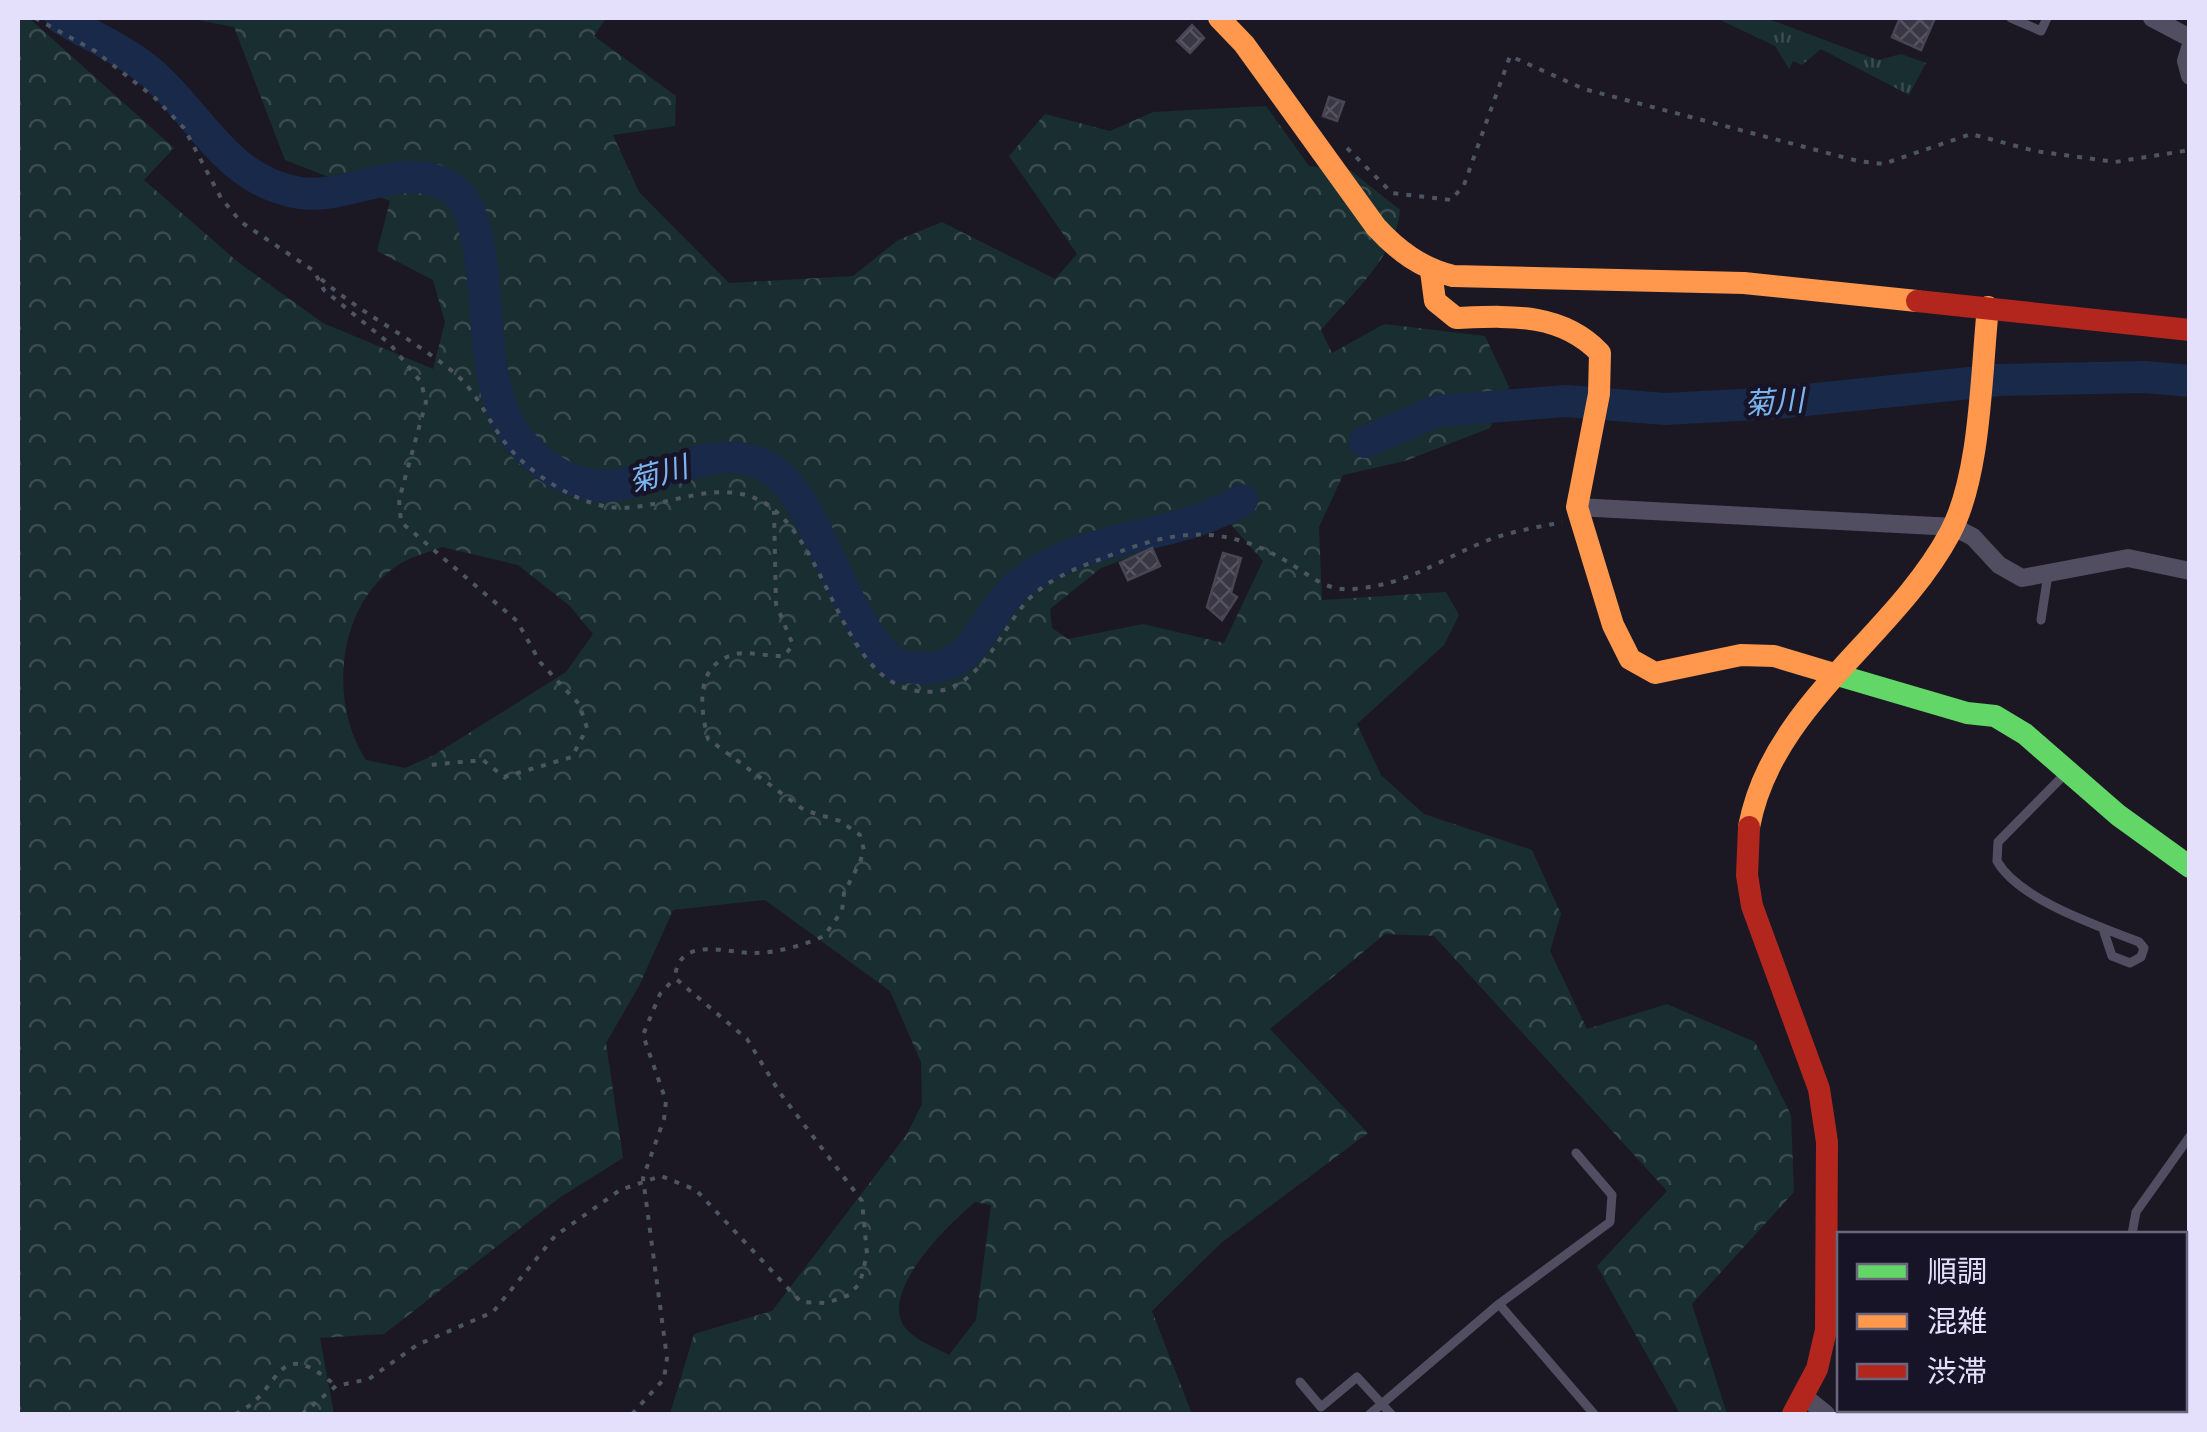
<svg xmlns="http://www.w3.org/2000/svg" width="2207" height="1432" font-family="'Space Grotesk','Noto Sans JP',sans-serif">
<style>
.grass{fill:url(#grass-tufts)}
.forest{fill:url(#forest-crowns);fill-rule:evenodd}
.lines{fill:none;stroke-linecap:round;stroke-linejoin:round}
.river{stroke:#182949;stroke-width:32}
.building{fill:url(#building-cross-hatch);stroke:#484555;stroke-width:2.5}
.path{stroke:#4c5561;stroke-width:4;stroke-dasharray:5 8;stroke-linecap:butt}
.lane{stroke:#514e62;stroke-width:9}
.street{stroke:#514e62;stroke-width:18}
.fast{stroke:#63d668;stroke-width:22}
.slow{stroke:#ff974d;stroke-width:22}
.jam{stroke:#b3261e;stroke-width:22}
.labels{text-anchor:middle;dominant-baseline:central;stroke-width:9;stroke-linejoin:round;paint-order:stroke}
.water-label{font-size:30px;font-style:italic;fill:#7bb4ee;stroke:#181428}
</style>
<defs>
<pattern id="grass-tufts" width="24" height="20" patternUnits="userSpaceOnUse" patternTransform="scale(2.5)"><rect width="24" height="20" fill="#182e30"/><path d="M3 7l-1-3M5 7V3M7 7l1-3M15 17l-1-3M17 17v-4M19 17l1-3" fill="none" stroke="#394c4f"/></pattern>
<pattern id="forest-crowns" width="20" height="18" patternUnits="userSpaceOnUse" patternTransform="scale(2.5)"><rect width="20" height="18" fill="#182e30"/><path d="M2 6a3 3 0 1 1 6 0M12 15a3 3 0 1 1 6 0" fill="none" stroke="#394c4f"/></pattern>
<pattern id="building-cross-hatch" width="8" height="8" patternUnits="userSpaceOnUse" patternTransform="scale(2.5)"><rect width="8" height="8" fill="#3a3745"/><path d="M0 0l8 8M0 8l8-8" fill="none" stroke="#565461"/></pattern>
</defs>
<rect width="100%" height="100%" fill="#1b1824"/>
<path class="grass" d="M1716,18H1766L1878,60L1901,54L1926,63L1909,95L1821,49L1802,65L1793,61L1789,69L1775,46Z"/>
<path class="forest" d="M18,18H29L174,148L144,180L238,262L323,323L433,369L445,322L433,280L377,251L390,201L285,160L234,27L187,18H606L594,36L676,96L675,126L613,135L639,192L729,283L853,276L898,240L942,222L1055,279L1077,254L1009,156L1045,114L1110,131L1153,112L1266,106L1309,166L1350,170L1400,210C1397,255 1349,297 1321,330L1332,353L1384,324L1485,336L1509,387L1490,428L1405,461L1343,475L1319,527L1322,600L1446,592L1459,615L1444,645L1357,724L1381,775L1424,814L1532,850L1561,914L1550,951L1587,1029L1667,1004L1755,1042L1791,1115L1794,1192L1692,1304L1727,1414H1680L1597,1266L1667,1191L1434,936L1385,934L1270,1029L1368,1133L1221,1243L1152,1311L1192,1414H670L694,1334L772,1311L907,1134L922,1104L921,1062L890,991L765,900L673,910L639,986L606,1043L623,1158L562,1196L384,1334L320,1338L334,1414H18ZM1228,521L1263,561L1224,643L1143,624L1068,639L1052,628L1050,609L1101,568ZM442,547L518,565L570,606L593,634L566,672L434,755L405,768L366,760C327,702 337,597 405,561C416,555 430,552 442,547ZM975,1202L991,1205L976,1320L949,1355C936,1348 918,1341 908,1331C873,1296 950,1223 975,1202Z"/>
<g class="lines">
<path class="river" d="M61,18C92,37 130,52 157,78C204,122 230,182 300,193C351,201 417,151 460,196C469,205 471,218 475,230C493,297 476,395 525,447C614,540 677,433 759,463C819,484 836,619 896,665C985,684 973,613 1031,575C1095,533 1178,539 1242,500
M1365,442L1437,411L1566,401L1665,409L1776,403L1999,380L2145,377L2190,381"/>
</g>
<path class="building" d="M1900,18H1935L1921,50L1892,37Z
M1192,25L1204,38L1190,53L1177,41Z
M1329,97L1344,102L1337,121L1323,116Z
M1152,548L1160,566L1128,580L1120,563Z
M1223,553L1241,558L1231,593L1237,597L1222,620L1207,607Z"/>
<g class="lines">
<path class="path" d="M35,18L95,51L155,98L184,128L221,198L241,222L314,271L324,290L390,344L421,382L426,402L399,500L401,522L517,621L540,662L579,704L587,728L572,757L504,777L483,760L429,765
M1347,148L1392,193L1451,200L1464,185L1510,56L1584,89L1858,161L1883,164L1971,134L2035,151L2115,162L2190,150
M321,279C362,314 410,337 452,371C475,389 484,413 501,437C521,467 564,496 599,505C652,519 711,473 763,502C829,540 839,679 917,691C977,700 996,636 1027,601C1047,579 1079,567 1106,557C1173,530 1222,523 1286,561C1309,574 1325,592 1354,589C1408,584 1434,563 1481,543C1506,532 1535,528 1562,522
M235,1414C284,1393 272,1331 336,1386
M302,1414L336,1386L369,1379L417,1345L493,1312L555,1236L620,1190L661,1176L696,1190L801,1302L827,1303L849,1295L860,1283L867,1254L862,1201L780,1093L747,1039L675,978C678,935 726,953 754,953C776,953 805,945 824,936L842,911L844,893L860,862L864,850L860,835L840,821L804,810L708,739C700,707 694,664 736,654C752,651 768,657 784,656L793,645L776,604L774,511
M632,1414L664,1379L667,1358L643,1178L664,1119L666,1101L643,1035L660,994L675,978"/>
<path class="lane" d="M2011,18L2041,31L2047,18
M2041,620L2048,574
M2066,773L1998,842L1997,861C2019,900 2099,926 2139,942L2144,948L2141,957L2130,963L2112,956L2104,932
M2132,1234L2136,1212L2190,1136
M1499,1304L1594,1414
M1300,1382L1321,1407L1357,1377L1391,1414
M1370,1414L1499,1304L1610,1222L1612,1195L1576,1153"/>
<path class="street" d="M2152,18L2190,38
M2190,48L2186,61L2190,76
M1577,507L1954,527L1973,537L1999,565L2022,578L2128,558L2190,571
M1805,1397L1826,1414
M2038,1414L2040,1410"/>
<path class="fast" d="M1834,674L1967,713L1995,716L2025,734L2118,815L2190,867"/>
<path class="slow" d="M1219,18L1244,44L1376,227C1398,251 1421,268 1453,276L1744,283L1917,301
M1431,271L1435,301L1456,318C1509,316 1561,312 1600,353L1599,394L1577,507L1613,625L1630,659L1655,673L1741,655L1774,656L1834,674
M1749,827C1772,704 1894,638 1950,533C1981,475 1981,373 1988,307"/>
<path class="jam" d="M1917,301L2190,330
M1749,827L1747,875L1752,906L1819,1089L1827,1142L1826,1330L1817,1369L1793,1414"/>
</g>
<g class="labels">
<g class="water-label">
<text transform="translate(1774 402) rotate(-4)">菊川</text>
<text transform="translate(658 474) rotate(-16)">菊川</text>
</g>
</g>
<rect width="2207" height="1432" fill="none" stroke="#e4e0fb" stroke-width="40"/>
<rect x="1837" y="1232" width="350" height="180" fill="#181428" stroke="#6a667c" stroke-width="2.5"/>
<rect x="1857" y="1264" width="50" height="15" fill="#63d668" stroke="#6a667c" stroke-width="2.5"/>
<text x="1927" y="1282" font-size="30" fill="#e4e0fb">順調</text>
<rect x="1857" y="1314" width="50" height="15" fill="#ff974d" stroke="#6a667c" stroke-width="2.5"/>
<text x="1927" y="1332" font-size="30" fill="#e4e0fb">混雑</text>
<rect x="1857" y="1364" width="50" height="15" fill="#b3261e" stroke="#6a667c" stroke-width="2.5"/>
<text x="1927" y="1382" font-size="30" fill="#e4e0fb">渋滞</text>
</svg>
